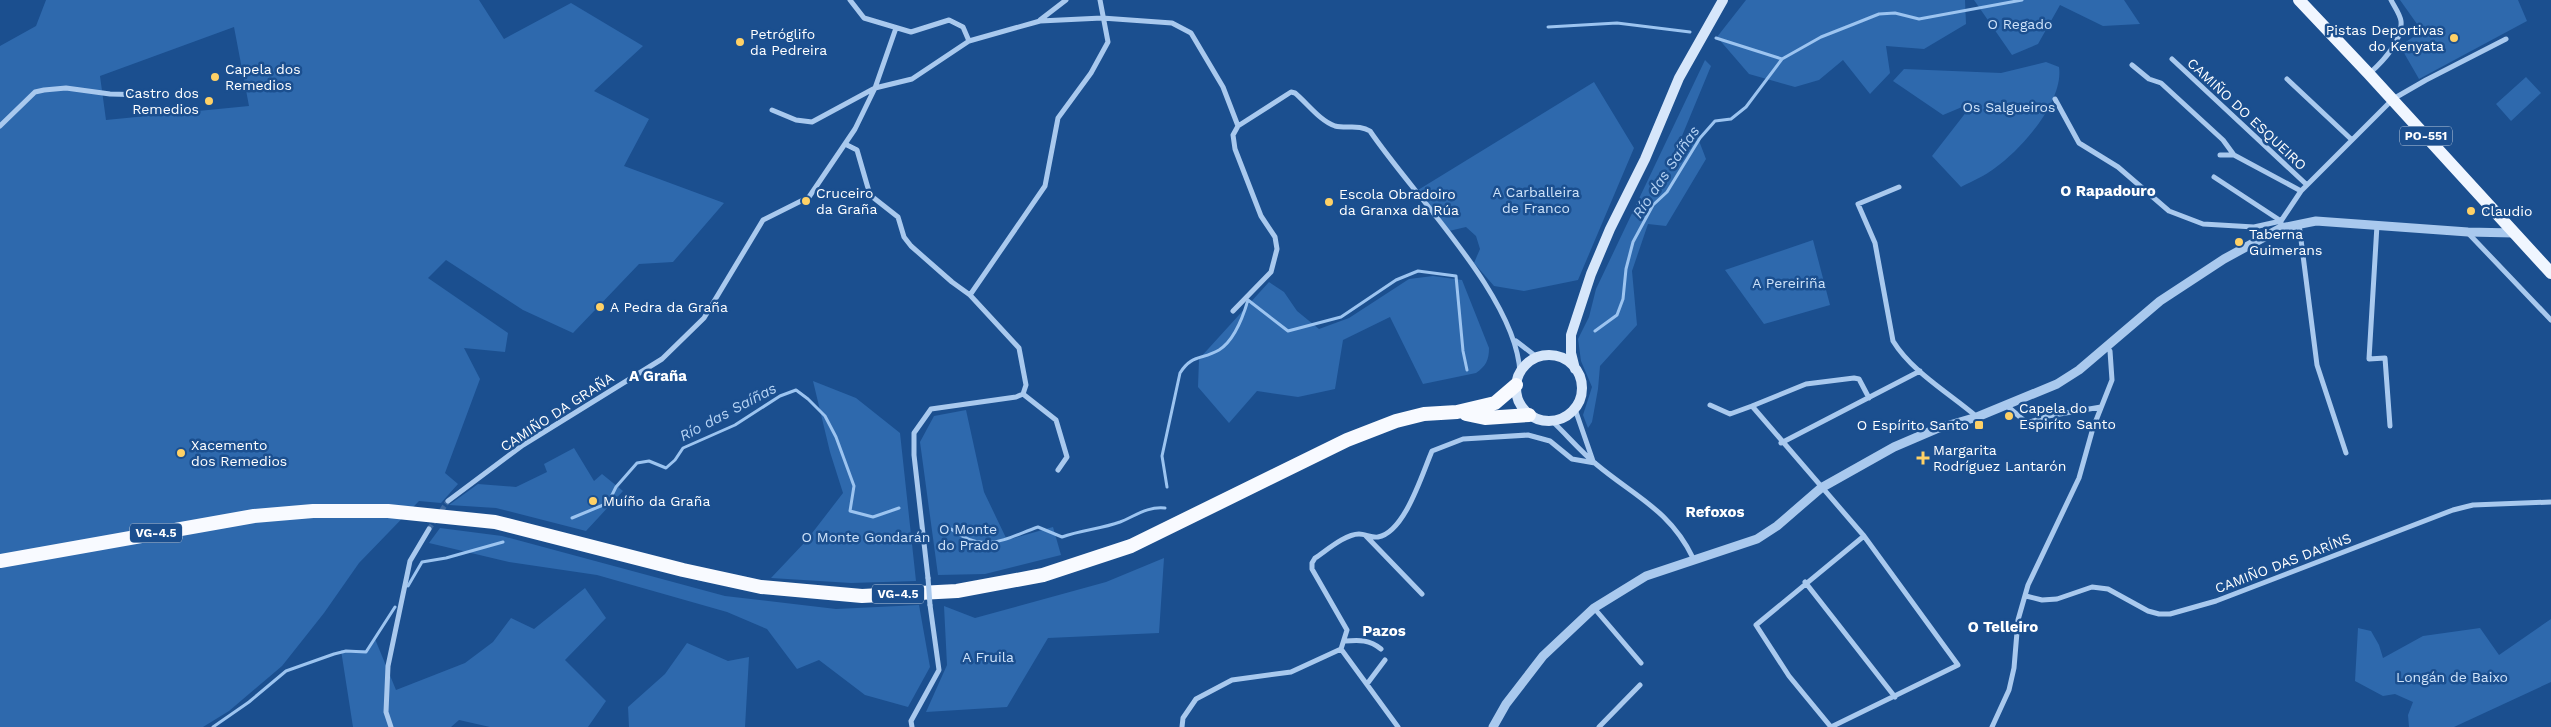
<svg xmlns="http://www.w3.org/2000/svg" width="2551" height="727" font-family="'Work Sans',sans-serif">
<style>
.green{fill:#2e69ad;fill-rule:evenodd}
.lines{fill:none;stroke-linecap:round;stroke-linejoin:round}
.stream{stroke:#9cc4f0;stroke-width:3}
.minor-tunnel{stroke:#3d69a0;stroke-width:5;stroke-dasharray:5 2.5;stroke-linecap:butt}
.minor{stroke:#a9c9ee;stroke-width:5}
.tertiary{stroke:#a9c9ee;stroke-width:9}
.secondary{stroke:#d6e6fa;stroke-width:10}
.primary{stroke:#f0f6ff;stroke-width:12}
.trunk{stroke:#f8faff;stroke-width:14}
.minor-bridge{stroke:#a9c9ee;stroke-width:5}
.poi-dot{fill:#ffd166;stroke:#1b4f8f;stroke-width:2}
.labels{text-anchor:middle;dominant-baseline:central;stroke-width:5;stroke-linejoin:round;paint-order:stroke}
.shield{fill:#1b4f8f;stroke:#bbcadd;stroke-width:1}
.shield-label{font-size:12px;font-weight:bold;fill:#fff}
.park-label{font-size:14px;fill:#cfe3fa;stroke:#1b4f8f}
.poi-label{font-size:14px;fill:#fff;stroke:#1b4f8f;text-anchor:start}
.street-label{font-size:14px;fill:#fff;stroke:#1b4f8f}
.water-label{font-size:15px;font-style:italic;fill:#b5d3f5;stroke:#1b4f8f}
.neighbourhood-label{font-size:15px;font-weight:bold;fill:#fff;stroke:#1b4f8f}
</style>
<rect width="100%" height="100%" fill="#1b4f8f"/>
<path class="green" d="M46,0H479L504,39L571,3L643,46L594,91L649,119L624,166L724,203L673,262L639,264L573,333L523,310L446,260L428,278L508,333L505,352L464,348L480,379L445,473L458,484L441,503L419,501L359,563L324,613L282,666L229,711L203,727H0V46L36,26ZM234,27L249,106L106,120L100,76Z
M1746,0H1965L1966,24L1924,49L1886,46L1890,73L1870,94L1843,60L1819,80L1795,87L1749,74L1717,37Z
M1974,0H2124L2140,24L2103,26L2060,5L2038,44L2012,55Z
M2400,0H2518L2527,21L2419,79L2400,46L2422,31Z
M1705,60L1711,66L1672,160L1696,133L1706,159L1666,226L1648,224L1632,271L1637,325L1600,366L1598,389L1592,422L1588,428L1583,415L1592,387L1581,361L1578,339L1589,317L1596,289Z
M2046,62L2059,67C2064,101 2022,149 1995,168C1985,176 1972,181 1961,187L1932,156L1974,102L1943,115L1893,81L1904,69L2001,73Z
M2526,77L2541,93L2511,121L2496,104Z
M1594,82L1634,148L1578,280L1524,291L1494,286L1474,263L1480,249L1476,236L1466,227L1449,231L1418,190Z
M1813,240L1830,305L1764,324L1725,270Z
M1433,276L1462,280L1489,348C1489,360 1486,366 1476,373L1423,384L1390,317L1343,340L1335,389L1298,397L1257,391L1229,423L1198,387L1199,359L1269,282L1284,292L1297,311L1319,329L1349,318L1409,279Z
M813,381L856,398L900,433L916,581L851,583L771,578L806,541L843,493L830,452Z
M966,410L984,492L1007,540L1053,527L1061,555L985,574L938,575L920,442L934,416Z
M574,448L594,481L602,474L623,491L586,531L496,508L449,505L478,484L516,487L547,472L544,464Z
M440,528L502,536L725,596L836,609L919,605L930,667L908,707L865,695L819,660L797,669L767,629L727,612L597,575L509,562L429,543Z
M1164,558L1159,633L1048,638L1007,707L926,712L947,665L944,606L975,618L1106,582Z
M585,588L606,618L565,660L606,701L588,727H490L459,720L451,727H353L341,650H366L375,639L396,690L465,663L493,642L511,618L534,629Z
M2551,619V682L2454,727H2409L2408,715L2413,702L2395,694L2383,696L2355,681L2358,628L2371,631L2379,645L2383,658L2423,636L2480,628L2499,655Z
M687,643L728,661L749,657L745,727H629L628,707L665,674Z"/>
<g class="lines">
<path class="stream" d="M1548,27L1617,23L1690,32
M1716,38L1782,59
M1595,331L1617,315L1623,299L1626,269L1633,242L1653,205L1667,192L1700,138L1715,121L1731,119L1746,107L1782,59L1821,37L1854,24L1879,14L1895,13L1919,19L2022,0
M1167,487L1162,456L1180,373C1192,354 1202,360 1219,350C1235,340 1243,317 1248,300L1288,331L1341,317L1396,280L1418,271L1456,276L1463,351L1467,370
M572,518L608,503L616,487L637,463L649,461L666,468L675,460L683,448L735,425L780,396L796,390L808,399L825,416L836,437L854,486L850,511L873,517L899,508
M951,529C984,554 1002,540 1038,527L1062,537C1081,530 1101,529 1120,522C1135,516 1148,506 1165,508
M408,586L422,562L446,558L503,542
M213,727L249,702L286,671L334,654L346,651L366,652L395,607"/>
<path class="minor-tunnel" d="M429,529L448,501"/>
<path class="minor" d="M850,0L864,18L911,32L949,20L963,27L969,41
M1040,20L1066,0
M896,28L875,88L912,79L969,41L1040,21L1102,18L1172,23L1191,33L1223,87L1238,126
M2172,59L2307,185
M2132,65L2149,79L2161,83L2223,140L2234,155
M2370,73C2383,61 2403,41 2401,21C2400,14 2394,6 2391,0
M2287,79L2352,140
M2055,99L2079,143L2118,167L2169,211L2203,224L2254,227L2281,221
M772,110L796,120L812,122L875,88
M0,126L35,92L44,90L66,88L110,94L147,95
M1238,126L1291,92L1295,93C1307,103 1320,121 1335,126C1347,129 1359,124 1370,131C1413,195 1517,297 1520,373
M845,144L857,150L870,195L898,217L904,237L911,246L952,282L970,295
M2220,155H2234L2301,191
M2214,177L2281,221
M1899,187L1858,204L1875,243L1893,341C1912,372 1949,393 1977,417
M2299,224L2317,365L2346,453
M2377,225L2369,359L2385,358L2390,426
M2281,228V221L2301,191L2393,99L2426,80L2506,39
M2468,233L2551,320
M1233,311L1271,272L1277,249L1275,237L1261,216L1235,149L1233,135L1238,126
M1516,341L1538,358
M1023,394L1056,420L1067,457L1058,470
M1710,405L1730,414L1752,406
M2006,405L2027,423L2048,416L2101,407
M1575,409L1593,461
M1552,421C1567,435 1580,451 1596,464C1634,496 1670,510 1693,558
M1781,443L1920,371
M448,501L523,445L662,359L704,318L763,220L809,197L855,129L875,88
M1366,536L1422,594
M1864,536L1756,625L1789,676L1831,727L1958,665L1864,536L1752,406L1806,384L1854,378L1859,379L1869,398
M928,578L914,455V433L931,409L1016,397L1023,394L1026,385L1019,348L970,295L1045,186L1058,118L1091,73L1108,42L1100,0
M1805,582L1895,697
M2026,596L2042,600L2057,599L2092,587L2108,589L2148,611L2159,614H2170L2216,601L2453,510L2473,505L2551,502
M1594,608L1641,663
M1344,641C1359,640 1369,639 1381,649
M1341,649L1398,727
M1367,684L1385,660
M391,727L386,712L388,666L410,561L429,529
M912,727L911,721L939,670L930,605
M1182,727L1183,718L1196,699L1232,680L1291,672L1341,649L1347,630L1312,569V563L1315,558C1326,551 1345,534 1359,534C1365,534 1372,538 1378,537C1405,532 1422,474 1432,451L1463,439L1528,435L1550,441L1572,459L1595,463
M1599,727L1640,685
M1992,727L2009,690L2014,668L2018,620L2028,585L2079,478L2093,428L2112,380L2110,351L2106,346"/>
<path class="tertiary" d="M1493,727L1506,704L1543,656L1594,608L1646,576L1757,539L1777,526L1821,488L1894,447L1936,429L1977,417L2057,384L2079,370L2160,301L2224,259L2281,228L2316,221L2468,232L2514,233"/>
<path class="secondary" d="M1516 388a33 33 0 1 1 66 0a33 33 0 1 1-66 0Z
M1575,369L1571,353V335L1591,274L1610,229L1645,159L1679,78L1723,0"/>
<path class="primary" d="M2299,0L2369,74L2551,273"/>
<path class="trunk" d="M1466,414L1485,418L1529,415
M0,561L254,516L313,511H388L495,522L683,570L761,587L862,596L957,591L1043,575L1131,546L1347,440L1396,421L1424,414L1457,412L1495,403L1516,385"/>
<path class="minor-bridge" d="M928,578L930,605"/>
</g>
<g class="poi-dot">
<circle cx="2454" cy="38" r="5"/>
<circle cx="740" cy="42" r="5"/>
<circle cx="215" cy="77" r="5"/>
<circle cx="209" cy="101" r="5"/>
<circle cx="806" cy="201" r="5"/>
<circle cx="1329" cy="202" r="5"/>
<circle cx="2471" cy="211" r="5"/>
<circle cx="2239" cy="242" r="5"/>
<circle cx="600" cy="307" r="5"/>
<circle cx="2009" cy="416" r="5"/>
<rect x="1974" y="420" width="10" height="10" rx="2.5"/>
<circle cx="181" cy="453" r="5"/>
<path d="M1920.5 450.5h5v5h5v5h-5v5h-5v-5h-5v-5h5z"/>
<circle cx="593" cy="501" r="5"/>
</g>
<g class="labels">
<g class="shield">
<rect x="2400" y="126.5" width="52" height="19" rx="4"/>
<rect x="130" y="523.5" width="52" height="19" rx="4"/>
<rect x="872" y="584.5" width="52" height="19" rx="4"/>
</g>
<g class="shield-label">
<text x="2426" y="136">PO-551</text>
<text x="156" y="533">VG-4.5</text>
<text x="898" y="594">VG-4.5</text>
</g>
<g class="park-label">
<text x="2020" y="24">O Regado</text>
<text x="2009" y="107">Os Salgueiros</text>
<text x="1536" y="192">A Carballeira<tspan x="1536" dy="16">de Franco</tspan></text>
<text x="1789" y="283">A Pereiriña</text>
<text x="968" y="529">O Monte<tspan x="968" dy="16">do Prado</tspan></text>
<text x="866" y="537">O Monte Gondarán</text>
<text x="988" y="657">A Fruila</text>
<text x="2452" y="677">Longán de Baixo</text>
</g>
<g class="poi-label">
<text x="2444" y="30" text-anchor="end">Pistas Deportivas<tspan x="2444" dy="16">do Kenyata</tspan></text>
<text x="750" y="34">Petróglifo<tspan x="750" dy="16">da Pedreira</tspan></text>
<text x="225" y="69">Capela dos<tspan x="225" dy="16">Remedios</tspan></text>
<text x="199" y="93" text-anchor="end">Castro dos<tspan x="199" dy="16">Remedios</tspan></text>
<text x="816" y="193">Cruceiro<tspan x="816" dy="16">da Graña</tspan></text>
<text x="1339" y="194">Escola Obradoiro<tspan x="1339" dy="16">da Granxa da Rúa</tspan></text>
<text x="2481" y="211">Claudio</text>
<text x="2249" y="234">Taberna<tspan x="2249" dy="16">Guimerans</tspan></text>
<text x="610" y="307">A Pedra da Graña</text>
<text x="2019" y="408">Capela do<tspan x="2019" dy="16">Espiríto Santo</tspan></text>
<text x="1969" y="425" text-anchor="end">O Espírito Santo</text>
<text x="191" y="445">Xacemento<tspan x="191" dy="16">dos Remedios</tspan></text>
<text x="1933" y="450">Margarita<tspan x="1933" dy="16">Rodríguez Lantarón</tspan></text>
<text x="603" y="501">Muíño da Graña</text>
</g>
<g class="street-label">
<text transform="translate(2247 114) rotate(43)">CAMIÑO DO ESQUEIRO</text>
<text transform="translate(557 412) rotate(-33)">CAMIÑO DA GRAÑA</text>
<text transform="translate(2283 563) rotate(-21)">CAMIÑO DAS DARÍNS</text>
</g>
<g class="water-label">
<text transform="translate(1666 172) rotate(-56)">Río das Saíñas</text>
<text transform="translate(728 412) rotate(-28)">Río das Saíñas</text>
</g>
<g class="neighbourhood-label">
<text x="2108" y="191">O Rapadouro</text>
<text x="658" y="376">A Graña</text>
<text x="1715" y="512">Refoxos</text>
<text x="2003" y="627">O Telleiro</text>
<text x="1384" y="631">Pazos</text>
</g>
</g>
</svg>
